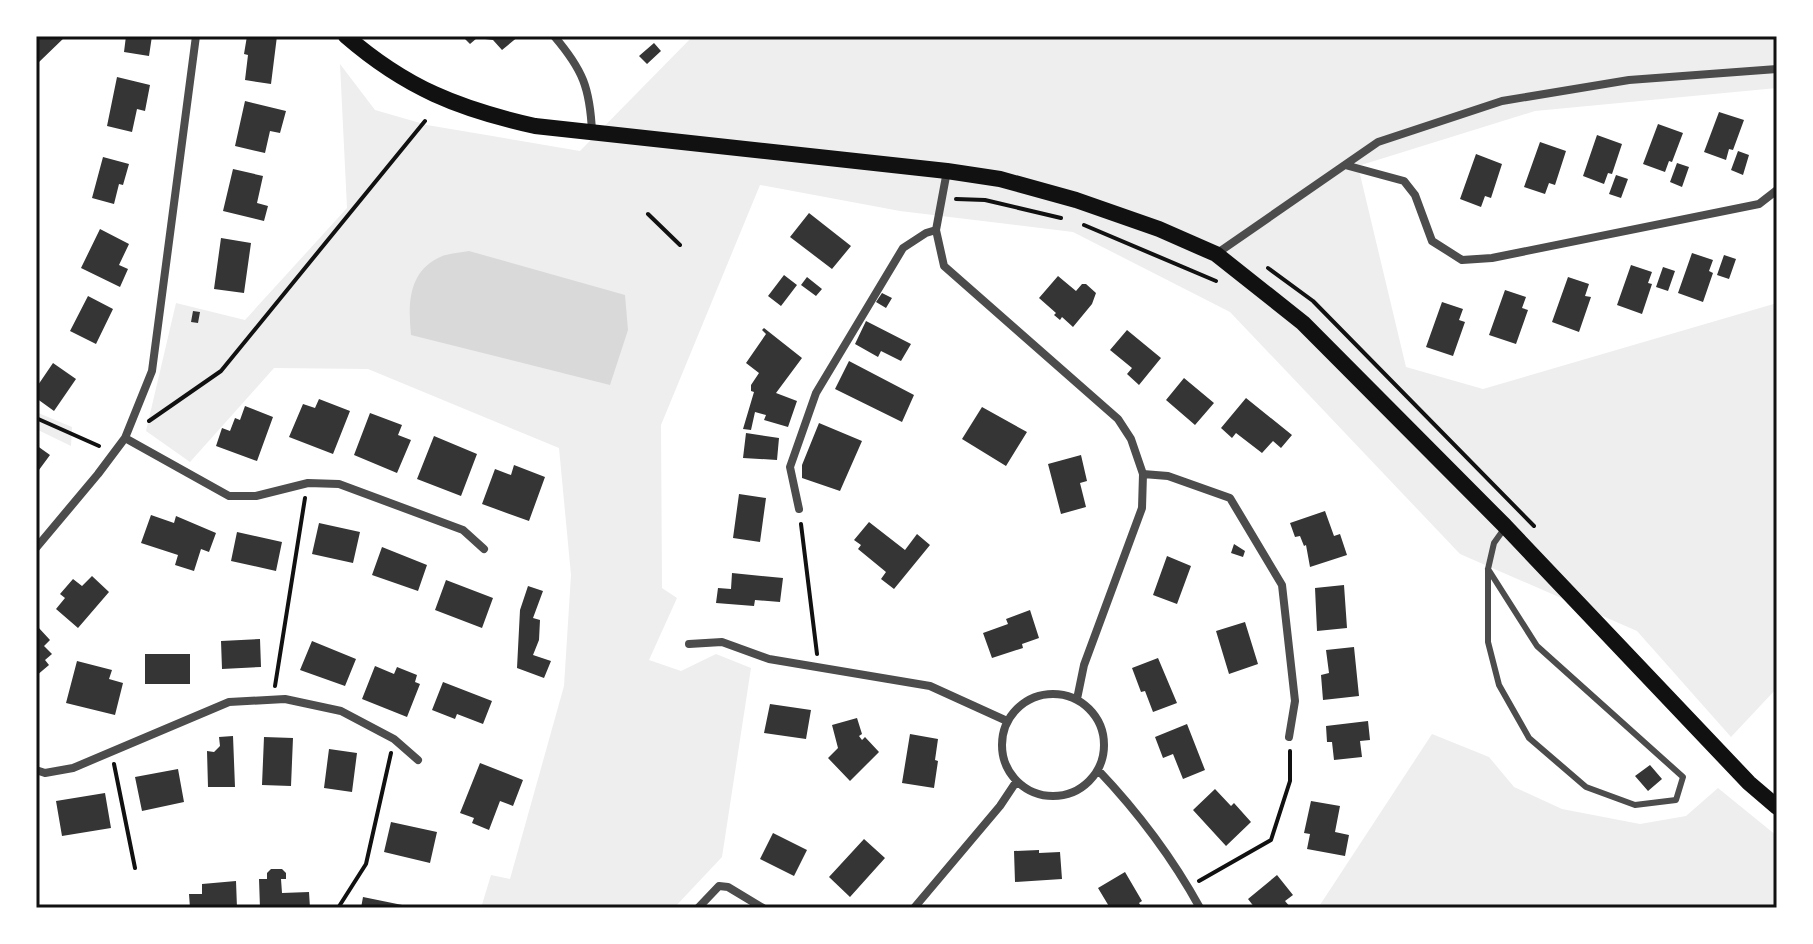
<svg xmlns="http://www.w3.org/2000/svg" width="1813" height="944" font-family="'Asap Condensed',sans-serif">
<style>
.green{fill:#eee}
.water{fill:#d9d9d9}
.building{fill:#353535}
.lines{fill:none;stroke-linecap:round;stroke-linejoin:round}
.path{stroke:#111;stroke-width:4}
.service{stroke:#4c4c4c;stroke-width:6}
.minor{stroke:#4c4c4c;stroke-width:8}
.secondary{stroke:#111;stroke-width:16}
.neatline{fill:none;stroke:#111;stroke-width:3}
</style>
<rect width="100%" height="100%" fill="#fff"/>
<path class="green" d="M693,36H1777V88L1535,111L1358,166L1406,367L1483,389L1777,303V688L1731,737L1637,631L1460,554L1230,312L1073,232L900,211L760,185L661,425L662,588L677,598L649,660L681,671L716,654L751,668L722,857L674,908H481L491,875L510,879L564,686L571,575L559,448L368,369L274,368L190,462L146,431L176,303L245,320L347,208L340,64L375,110L427,125L580,151Z
M36,412L72,427L71,446L36,429Z
M1432,734L1489,757L1514,787L1562,809L1640,824L1686,816L1718,788L1777,836V908H1318Z"/>
<path class="water" d="M469,251L625,295L628,330L610,385L411,335C408,305 408,273 438,258C447,253 460,253 469,251Z"/>
<path class="building" d="M36,36H66L38,63Z
M126,36H152L149,56L124,52Z
M247,36H277L271,84L245,80L248,55L244,54Z
M462,36H519L502,50L493,40L477,38L470,44Z
M654,43L661,51L647,64L639,56Z
M117,77L150,85L145,111L137,109L132,132L107,126Z
M245,101L286,111L280,133L270,131L265,153L235,146Z
M1719,112L1744,120L1733,150L1729,149L1726,160L1704,152Z
M1658,124L1683,133L1672,162L1669,161L1665,172L1643,164Z
M1597,135L1622,144L1612,174L1608,173L1604,184L1583,176Z
M1540,142L1566,151L1555,185L1549,183L1545,194L1524,187Z
M1738,151L1749,155L1743,175L1731,170Z
M1476,154L1502,164L1491,198L1485,196L1481,207L1460,199Z
M103,157L129,164L123,185L119,184L114,204L92,198Z
M1677,163L1689,167L1682,187L1670,182Z
M233,169L263,176L257,203L268,206L264,221L223,211Z
M1616,175L1628,179L1621,198L1609,194Z
M809,213L851,246L832,269L790,237Z
M100,229L129,244L119,265L128,269L120,287L81,268Z
M221,238L251,243L244,293L214,289Z
M1692,253L1713,260L1709,271L1713,273L1703,302L1678,293Z
M1724,255L1736,259L1729,279L1717,275Z
M1631,265L1652,272L1648,283L1652,284L1642,314L1617,305Z
M1663,267L1675,271L1668,291L1656,287Z
M784,275L797,285L781,306L768,296Z
M1058,276L1076,291L1082,284H1086L1096,293L1092,304L1073,327L1062,317L1060,320L1054,315L1056,313L1039,298Z
M807,277L822,289L816,296L801,285Z
M1568,277L1589,284L1585,296L1591,297L1579,332L1552,322Z
M1505,290L1526,297L1522,308L1528,310L1516,344L1489,335Z
M882,293L892,298L886,308L876,302Z
M88,296L113,309L96,344L70,331Z
M1442,302L1463,309L1459,320L1465,322L1453,356L1426,347Z
M193,311L200,312L198,323L191,322Z
M866,321L911,344L901,361L881,351L878,357L855,344Z
M764,328L802,358L776,393L797,401L788,427L764,420L766,415L755,412L751,430L743,429L754,392L751,391V385L759,373L746,363L766,334L762,330Z
M1127,330L1161,358L1139,385L1127,374L1132,368L1110,350Z
M849,361L914,395L902,422L835,389Z
M53,363L76,379L54,411L36,398V388Z
M1184,378L1214,403L1195,425L1166,400Z
M1246,398L1292,435L1281,448L1273,441L1262,453L1236,433L1232,438L1221,428Z
M319,399L350,411L333,454L289,437L303,404L315,408Z
M245,406L273,417L257,461L216,446L222,428L230,431L235,418L240,420Z
M982,407L1027,432L1006,466L962,439Z
M370,413L402,425L398,435L411,440L397,473L354,455Z
M819,423L862,441L840,491L802,478V465Z
M746,433L779,438L777,460L743,458Z
M434,436L477,454L461,496L417,479Z
M36,445L50,455L36,474Z
M1081,455L1087,481L1080,483L1086,507L1061,514L1048,464Z
M514,465L545,477L529,521L482,504L495,469L511,475Z
M739,494L766,498L760,542L733,538Z
M1325,511L1334,536L1340,534L1347,555L1310,567L1306,545L1304,546L1300,536L1295,537L1290,523Z
M151,515L174,523L176,516L216,533L209,552L201,549L194,571L175,565L178,555L141,543Z
M869,522L905,550L917,534L930,545L894,589L881,579L886,572L858,549L861,545L854,540Z
M319,523L360,532L353,563L312,554Z
M237,532L282,542L276,571L231,561Z
M1234,544L1245,551L1243,557L1231,553Z
M382,547L427,565L418,591L372,575Z
M1167,556L1191,566L1177,604L1153,595Z
M732,573L783,578L780,602L755,600L754,606L716,603L718,588L731,589Z
M92,576L109,592L78,628L56,609L65,598L60,594L73,579L82,586Z
M446,580L493,598L482,628L435,610Z
M1344,585L1347,628L1317,631L1315,588Z
M528,586L543,591L533,618L540,620L539,640L533,655L551,661L544,678L517,668L520,610Z
M1030,610L1039,638L1022,644L1023,648L992,658L983,633L1008,624L1006,619Z
M1245,622L1258,664L1229,674L1216,631Z
M38,627L50,640L44,646L52,654L45,660L49,665L36,676Z
M260,639L261,667L222,669L221,641Z
M312,641L356,659L345,686L300,670Z
M1354,647L1359,696L1323,700L1321,675L1329,673L1326,650Z
M145,654H190V684H145Z
M1158,658L1177,703L1153,712L1145,691L1141,692L1132,668Z
M77,661L112,670L109,679L123,683L115,715L66,703Z
M375,666L394,674L397,667L417,675L415,682L420,684L407,717L362,699Z
M443,682L492,701L483,724L457,714L455,719L432,710Z
M770,704L811,710L806,739L764,733Z
M857,718L862,734L859,736L862,740L865,737L879,752L850,781L828,758L838,748L832,725Z
M1368,721L1370,740L1360,741L1362,757L1334,760L1332,742H1327L1326,726Z
M1187,724L1205,770L1183,779L1173,754L1163,758L1155,737Z
M910,734L938,739L935,760L938,761L934,788L902,783Z
M233,736L235,787H208L207,751L214,752L220,746L219,737Z
M264,737L293,738L291,786L262,785Z
M329,749L357,753L352,792L324,788Z
M480,763L523,780L513,806L500,801L489,830L472,823L474,818L460,813Z
M1650,765L1662,779L1648,791L1635,776Z
M178,769L184,802L142,811L135,777Z
M1215,789L1231,806L1234,803L1251,822L1226,846L1193,810Z
M105,793L111,828L62,836L56,801Z
M1311,801L1340,806L1335,832L1349,835L1345,856L1307,849L1310,834L1304,833Z
M391,822L437,832L430,863L384,852Z
M773,833L807,850L794,876L760,859Z
M864,839L885,858L850,897L829,877Z
M1039,850V853L1060,852L1062,879L1015,882L1014,851Z
M271,869H282L286,873V879H281L282,893L309,892L310,908H260L259,879H267V873Z
M1125,872L1142,901L1139,903L1141,906L1110,908L1098,888Z
M1277,875L1293,895L1285,901L1291,908H1255L1248,899Z
M236,881L237,908H190L189,894H202V884Z
M363,897L412,907L411,908H361Z"/>
<g class="lines">
<path class="path" d="M956,199L985,200L1061,218
M648,214L680,245
M1084,225L1216,281
M1268,268L1313,301L1534,526
M36,418L99,446
M149,421L221,371L425,121
M801,524L817,654
M275,686L305,498
M114,764L135,868
M1199,881L1271,840L1290,781V751
M338,908L366,864L391,753"/>
<path class="service" d="M1488,569L1537,646L1683,777L1676,800L1635,805L1586,787L1529,738L1499,685L1488,642V569L1494,543L1504,529"/>
<path class="minor" d="M554,36C583,70 590,88 592,132
M1345,165L1404,181L1415,195L1432,241L1462,260L1492,258L1759,204L1777,190
M947,171L936,230L944,266L1118,419L1131,439L1143,474L1142,508L1084,665L1077,699
M1216,254L1378,142L1502,101L1629,80L1777,69
M125,438L229,496H256L308,483L339,484L463,530L484,549
M1143,474L1168,476L1230,498L1282,585L1295,701L1289,737
M799,509L790,467L816,393L903,248L926,233L936,230
M36,548L98,474L125,438L152,371L196,36
M689,644L722,642L769,659L930,686L1007,721
M1002 745a51 51 0 1 1 102 0a51 51 0 1 1-102 0Z
M36,770L45,773L73,768L229,702L285,699L341,711L394,739L418,760
M1098,770C1137,811 1173,859 1200,908
M698,908L719,886L728,887L763,908
M914,908L1000,806L1016,782"/>
<path class="secondary" d="M346,36C406,88 459,109 535,126L947,171L1000,179L1076,200L1159,229L1216,254L1303,323L1505,526L1749,783L1777,807"/>
</g>
<rect width="1813" height="944" fill="none" stroke="#ffffff" stroke-width="76"/>
<rect x="38" y="38" width="1737" height="868" class="neatline"/>
</svg>
